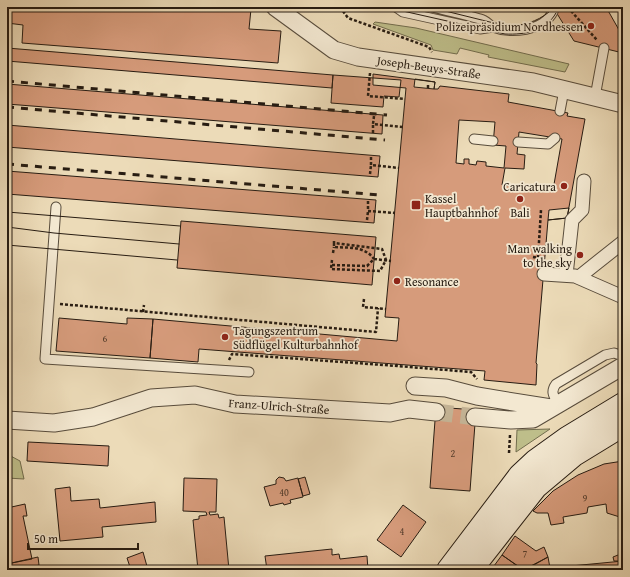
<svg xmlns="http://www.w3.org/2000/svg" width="630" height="577" font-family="'Gentium Book Plus',serif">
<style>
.green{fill:#bebe8a;stroke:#726d4e}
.building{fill:#d69b7b;stroke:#271c12;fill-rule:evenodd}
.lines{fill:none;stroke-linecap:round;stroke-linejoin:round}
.minor-tunnel{stroke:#c5b597;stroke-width:17;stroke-dasharray:17 8;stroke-linecap:butt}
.service-casing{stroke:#584c3c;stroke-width:11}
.pedestrian-casing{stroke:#584c3c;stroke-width:15}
.minor-casing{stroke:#584c3c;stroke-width:19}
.secondary-casing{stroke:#271c12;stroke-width:24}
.path{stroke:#271c12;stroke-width:2.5;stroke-dasharray:3 2;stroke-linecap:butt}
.service{stroke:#f3e8d1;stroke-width:9}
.pedestrian{stroke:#f3e8d1;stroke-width:13}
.minor{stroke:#f3e8d1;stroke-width:17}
.secondary{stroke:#f3e8d1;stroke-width:22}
.tram{stroke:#271c12;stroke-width:1}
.rail{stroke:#271c12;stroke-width:3;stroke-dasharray:7 7;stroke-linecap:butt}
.poi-dot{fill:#8f2418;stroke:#f3e8d1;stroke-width:1.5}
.labels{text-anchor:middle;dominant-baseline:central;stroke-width:3.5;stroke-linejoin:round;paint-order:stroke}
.number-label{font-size:10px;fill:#533c2c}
.poi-label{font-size:12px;fill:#271c12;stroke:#f3e8d1;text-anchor:end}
.street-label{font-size:12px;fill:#271c12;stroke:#f3e8d1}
</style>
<rect width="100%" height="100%" fill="#ecdbb8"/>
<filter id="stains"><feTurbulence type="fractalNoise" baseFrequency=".005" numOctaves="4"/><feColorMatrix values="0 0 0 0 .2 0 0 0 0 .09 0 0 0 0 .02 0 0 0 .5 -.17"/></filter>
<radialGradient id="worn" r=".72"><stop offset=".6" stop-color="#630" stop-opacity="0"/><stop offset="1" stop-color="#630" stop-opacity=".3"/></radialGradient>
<path class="green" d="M375,22L416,28L569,64L565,72L488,57L489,55L460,48L457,54L433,50L431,45L373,24Z
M550,429L516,452L517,430Z
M7,454L20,461L24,479L7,478Z"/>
<path class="building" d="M7,7H225L251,9L249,29L281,31L278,63L22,43L23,25L7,23Z
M497,7H606L623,37V53L574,41L556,12L515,11Z
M7,48L333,75L332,88L7,61Z
M373,74L435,82L434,89H438L440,86L509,94L508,102L568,113L567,116L585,119L567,218L548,220L536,363L537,364L536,385L484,380L485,371L199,349L198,362L150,358L153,319L397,341L399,318L385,317L406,88L373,85ZM459,120L495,122L493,145L506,146L504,168L486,166V162L477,161L476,165L469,164V159H464V164L456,163ZM519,132L562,139L553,190L502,185L505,168L524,169L525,155L517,154Z
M333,75L401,80L399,97L384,96L383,107L331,103Z
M415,79L435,82L434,89L414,87Z
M7,84L383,115L382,134L7,104Z
M7,125L380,156L378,177L7,147Z
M7,171L376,200L374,223L7,194Z
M569,208L567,218L548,220L549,210Z
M181,221L376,237L372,285L177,268Z
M59,318L127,324V318L153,319L150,358L56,351Z
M436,407L476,410L470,491L430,488Z
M28,442L109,446L108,466L27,461Z
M623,461V518L607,513L606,504L588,507L587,513L563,517L564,523L551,525L548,513H537L533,511L553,491L578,475L604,464Z
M279,477L284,478L286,481L298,478L303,497L290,500L291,503L284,505L283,503L270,506L264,487L276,484V480Z
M305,477L310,494L303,496L298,479Z
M184,478L217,479L216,512H209L210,515L218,514L219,518L224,517L229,570H198L193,520L199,519V516L207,515L206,512L183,511Z
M70,487L71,501L99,499L100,508L155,502L156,522L102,527L103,537L60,541L55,489Z
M25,504L27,516H23L32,559L7,564V508Z
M403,505L426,522L401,557L377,540Z
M515,536L536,551L544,547L548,557L523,570L502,555Z
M332,549V555L339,554L340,559L367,556L368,570H267L265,556Z
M143,552L148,570H131L127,558Z
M623,553V561H614L613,557Z
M502,555L518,566L515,570H491Z
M38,557L39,565L35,566L36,570H7V564Z
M548,557L550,568L623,561V570H525Z"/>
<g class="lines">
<path class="minor-tunnel" d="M436,412L475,417"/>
<g class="service-casing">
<path id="service" d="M396,7L403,12L480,29L493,27
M432,7C448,11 464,14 480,19C486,20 489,25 493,27C511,34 543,31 553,12
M595,97L604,48
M560,111L564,90
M474,139L493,141
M518,142L548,144L555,138
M56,207L45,359L249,372
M558,404C554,396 550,392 556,384L605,355L614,353L623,356"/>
</g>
<g class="pedestrian-casing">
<path id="pedestrian" d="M544,274L575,276L623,297
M566,275L572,220L582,210L584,181
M579,277L623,242"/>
</g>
<g class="minor-casing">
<path id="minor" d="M275,7L334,50L358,57L533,82L623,104
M415,386L446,388L477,396L551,408
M475,417L511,420L533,419L623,366
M7,420L54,423L93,417L151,398L195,395L235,404L390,413L409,409L436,412"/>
</g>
<g class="secondary-casing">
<path id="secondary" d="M448,570L520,475L535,461L567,438L623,404
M471,570L536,487L574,455L623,425"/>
</g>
<path class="path" d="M340,7L348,18L429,47L432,52
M571,11L597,40
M370,73L368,96L405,99
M428,88V83
M374,116L373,124L403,127
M373,133V124
M371,157V165L399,168
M370,174L371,165
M368,201V211L395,213
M367,220L368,211
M334,243V247C349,248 365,246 374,259
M333,253L334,247
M533,257L538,258L541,210
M374,259L391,261
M332,260L331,269L380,271L386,260L382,249L334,243V241
M332,265L367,266L374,259
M364,299L363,307L386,309
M60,304L376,332L378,308
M143,312L144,305
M229,360L232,354L397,366
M396,364L397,366L471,372L477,379
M509,453L510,435"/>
<use href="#service" class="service"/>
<use href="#pedestrian" class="pedestrian"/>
<use href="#minor" class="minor"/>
<use href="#secondary" class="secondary"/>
<path class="tram" d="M385,7L505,34C525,35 546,31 556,13
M429,7L506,26C522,26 537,22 549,12
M7,212L180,226
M7,227L54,233L179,244
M7,245L177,260"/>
<path class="rail" d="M7,81L387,115
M7,107L385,140
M7,164L380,195"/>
</g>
<g class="poi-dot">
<circle cx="591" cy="26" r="4"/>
<circle cx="564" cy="186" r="4"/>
<circle cx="520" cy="199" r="4"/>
<rect x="411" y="200" width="10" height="10" rx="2"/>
<circle cx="580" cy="255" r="4"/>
<circle cx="397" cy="281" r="4"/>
<circle cx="225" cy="337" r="4"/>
</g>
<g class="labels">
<g class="number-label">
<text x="105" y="338">6</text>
<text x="453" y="453">2</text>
<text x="284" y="492">40</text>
<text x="585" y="498">9</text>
<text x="402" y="531">4</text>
<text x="525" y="553">7</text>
</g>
<g class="poi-label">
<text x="583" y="26">Polizeipräsidium Nordhessen</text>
<text x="556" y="186">Caricatura</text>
<text x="425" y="198" text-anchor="start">Kassel<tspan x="425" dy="14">Hauptbahnhof</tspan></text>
<text x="520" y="212" text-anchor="middle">Bali</text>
<text x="572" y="248">Man walking<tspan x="572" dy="14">to the sky</tspan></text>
<text x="405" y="281" text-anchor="start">Resonance</text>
<text x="233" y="330" text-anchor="start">Tagungszentrum<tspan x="233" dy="14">Südflügel Kulturbahnhof</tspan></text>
</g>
<g class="street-label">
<text transform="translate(429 67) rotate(8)">Joseph-Beuys-Straße</text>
<text transform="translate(279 406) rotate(4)">Franz-Ulrich-Straße</text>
</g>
</g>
<rect width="630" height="577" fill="none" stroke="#ecdbb8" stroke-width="24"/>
<rect x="8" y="8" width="614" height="561" fill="none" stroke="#271c12" stroke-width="2"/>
<rect x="12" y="12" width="606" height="553" fill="none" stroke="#271c12"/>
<path d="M28 543v6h110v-6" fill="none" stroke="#271c12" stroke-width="2"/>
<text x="34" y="543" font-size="12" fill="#271c12" stroke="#f3e8d1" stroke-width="3" paint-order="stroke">50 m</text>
<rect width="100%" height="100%" filter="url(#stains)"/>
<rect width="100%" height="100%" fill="url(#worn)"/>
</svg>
